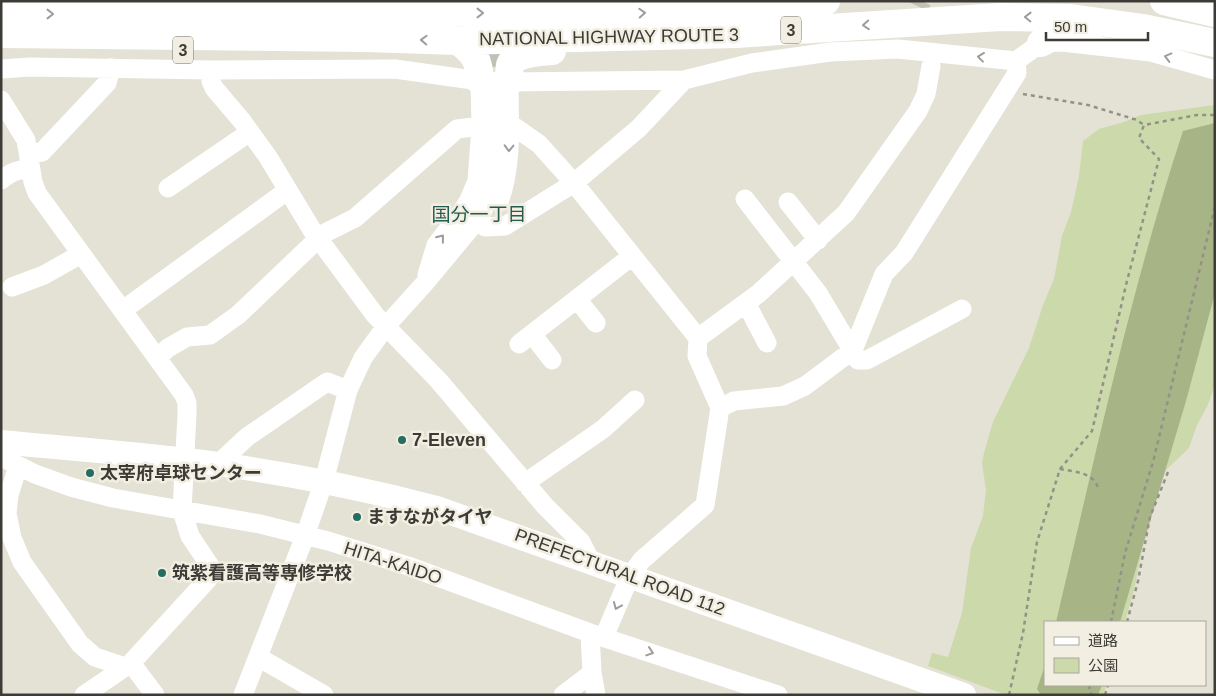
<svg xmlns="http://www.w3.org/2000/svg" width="1216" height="696" font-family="Helvetica,'Noto Sans JP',sans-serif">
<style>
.green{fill:#ccd9ab}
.forest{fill:#a7b486}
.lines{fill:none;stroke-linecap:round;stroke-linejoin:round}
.minor-tunnel{stroke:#c2c1b5;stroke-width:19;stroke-dasharray:19 9;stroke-linecap:butt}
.path{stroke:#939188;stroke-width:2.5;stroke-dasharray:4 4;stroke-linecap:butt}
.minor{stroke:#fff;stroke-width:19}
.major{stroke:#fff;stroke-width:24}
.highway{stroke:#fff;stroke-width:28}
.oneway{stroke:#9e9d9a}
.poi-dot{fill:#266c60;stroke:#f2efe2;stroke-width:2}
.labels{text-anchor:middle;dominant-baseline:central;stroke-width:5;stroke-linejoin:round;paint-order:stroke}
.shield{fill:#f2efe2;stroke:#73716a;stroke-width:1}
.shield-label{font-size:16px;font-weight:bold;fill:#3c3b36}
.street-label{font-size:18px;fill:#3c3b36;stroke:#f2efe2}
.poi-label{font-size:18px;font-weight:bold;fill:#3c3b36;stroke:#f2efe2;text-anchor:start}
.neighbourhood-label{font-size:19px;fill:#245b52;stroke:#f2efe2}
</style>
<rect width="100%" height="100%" fill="#e4e2d5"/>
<path class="green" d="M1215,105V385L1207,407L1197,425L1189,448L1166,470L1152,507L1148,519L1135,586L1125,622H1045V685H1106L1104,695H1006L928,666L932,653L948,657L962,613L971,548L983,516L986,490L982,463L984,453L993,422L1029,348L1043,305L1054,279L1062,236L1071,212L1079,176L1083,141L1099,129L1124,122L1141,115Z"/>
<path class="forest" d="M1215,123V293L1186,401L1120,622H1056C1095,458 1130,292 1183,131Z
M1045,665V685H1102L1098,695H1041L1037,689Z"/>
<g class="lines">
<path class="minor-tunnel" d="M907,32L922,1
M494,95L495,29"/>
<path class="path" d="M1023,94L1088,105L1137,120L1144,125
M1060,469C1075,472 1095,472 1099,491
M1111,622L1125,553L1153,462L1215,206
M1127,622L1138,581L1150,517L1168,472
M1090,685L1089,690L1092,695
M1009,695L1023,633L1037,542L1060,469L1092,431L1126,285L1159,159L1139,138L1144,125L1197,115H1215
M1105,695L1108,685"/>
<path class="minor" d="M1,69L30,67L211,70L395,69L480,81L509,82L684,80L752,63L830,52L898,49L1016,61L1041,43L1062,42L1151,52L1215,70
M211,70V81L214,88L242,121L268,157L312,230L375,315L439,381L545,506L581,542L591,562
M1,100L26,140L33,182L37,193L184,395L187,403V414L182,511L190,536L210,566L211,575L208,579L131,663L84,695
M509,123L539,144L574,183L698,338L697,356L720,408
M29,154L42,152L107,83L111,68
M1,180C11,172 18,169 30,170
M168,188L250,132
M745,199L818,293L858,360H867L962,309
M499,202C513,164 509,122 509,82
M788,202L818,240
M485,227L505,226L574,183L639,128L684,80
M427,275L436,245L462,211L469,200L477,181L481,126L480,81
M12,287L44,275L81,254
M577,299L596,323
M746,303L767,343
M123,310L288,190
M532,334L552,360
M698,338L758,294L846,213L918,111L926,94L931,66
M519,344L632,256
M157,358L168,348L187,337L210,335L238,315L323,234L355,218L457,129L481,126
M1,457L35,474L71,487L113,498L260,524L328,541L408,566L590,633L778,695
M218,464L247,437L327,382L348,390
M18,466L9,495L7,513L12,538L22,562L80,644L95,657L125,667
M525,483L603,429L635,400
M590,633L592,673L596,695
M604,637L630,576L642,560L705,505L720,408L734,401L783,396L805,386L853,350L884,274L904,253L1017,73L1016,61
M258,657L324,695
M131,663L155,695
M243,695L305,536L324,481L348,390L363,358L386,326L424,284L478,219C501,182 494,137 494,95
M563,695L592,673"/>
<path class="major" d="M1,442C63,448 125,453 187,460C271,470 354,486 437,508L964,695"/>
<path class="highway" d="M1164,1L1215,13
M1,14L203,15L361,12L626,14L826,1
M1,34L365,38L458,41L736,34L1000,17L1071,18L1143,28L1215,43
M458,41C475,54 479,60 480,81
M1041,43L1058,34L1089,31
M509,82C509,77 509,70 510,65C514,53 541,52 552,51"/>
</g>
<defs><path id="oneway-chevron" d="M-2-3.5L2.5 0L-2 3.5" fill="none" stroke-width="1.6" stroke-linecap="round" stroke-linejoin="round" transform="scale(1.25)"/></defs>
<g class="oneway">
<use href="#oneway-chevron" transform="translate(480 13)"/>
<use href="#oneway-chevron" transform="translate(642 13) rotate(-3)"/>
<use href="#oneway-chevron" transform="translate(50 14)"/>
<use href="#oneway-chevron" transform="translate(1028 17) rotate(-179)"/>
<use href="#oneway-chevron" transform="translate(866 25) rotate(176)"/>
<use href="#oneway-chevron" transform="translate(424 40) rotate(-178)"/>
<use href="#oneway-chevron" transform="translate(981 57) rotate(-173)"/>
<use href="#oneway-chevron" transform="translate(1168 57) rotate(-165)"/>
<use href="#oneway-chevron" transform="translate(509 148) rotate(91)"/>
<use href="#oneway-chevron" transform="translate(441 238) rotate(-52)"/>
<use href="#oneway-chevron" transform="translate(617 606) rotate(113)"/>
<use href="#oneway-chevron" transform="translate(650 652) rotate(18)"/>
</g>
<g class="poi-dot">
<circle cx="402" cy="440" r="5"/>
<circle cx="90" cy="473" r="5"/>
<circle cx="357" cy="517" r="5"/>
<circle cx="162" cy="573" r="5"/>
</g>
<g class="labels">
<g class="shield">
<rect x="781" y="16.5" width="20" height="27" rx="4"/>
<rect x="173" y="36.5" width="20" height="27" rx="4"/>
</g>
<g class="shield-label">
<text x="791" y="30">3</text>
<text x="183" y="50">3</text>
</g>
<g class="street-label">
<text transform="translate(609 37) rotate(-1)">NATIONAL HIGHWAY ROUTE 3</text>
<text transform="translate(393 563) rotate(18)">HITA-KAIDO</text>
<text transform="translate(620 572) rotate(20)">PREFECTURAL ROAD 112</text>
</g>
<g class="poi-label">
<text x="412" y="440">7-Eleven</text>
<text x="100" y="473">太宰府卓球センター</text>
<text x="367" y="517">ますながタイヤ</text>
<text x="172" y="573">筑紫看護高等専修学校</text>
</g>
<g class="neighbourhood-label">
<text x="479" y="214">国分一丁目</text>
</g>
</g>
<rect width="1216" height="696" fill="none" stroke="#3c3b36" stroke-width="5"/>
<rect x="1044" y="621" width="162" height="65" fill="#f2efe2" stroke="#a9a79d"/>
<rect x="1054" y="637" width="25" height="8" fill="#ffffff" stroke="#a9a79d"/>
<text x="1088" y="646" font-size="15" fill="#3c3b36">道路</text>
<rect x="1054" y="658" width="25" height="15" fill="#ccd9ab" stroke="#a9a79d"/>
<text x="1088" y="671" font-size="15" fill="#3c3b36">公園</text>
<path d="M1046 32v8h102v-8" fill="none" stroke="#3c3b36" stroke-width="2.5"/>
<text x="1054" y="32" font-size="15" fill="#3c3b36" stroke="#f2efe2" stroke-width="4" paint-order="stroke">50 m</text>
</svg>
